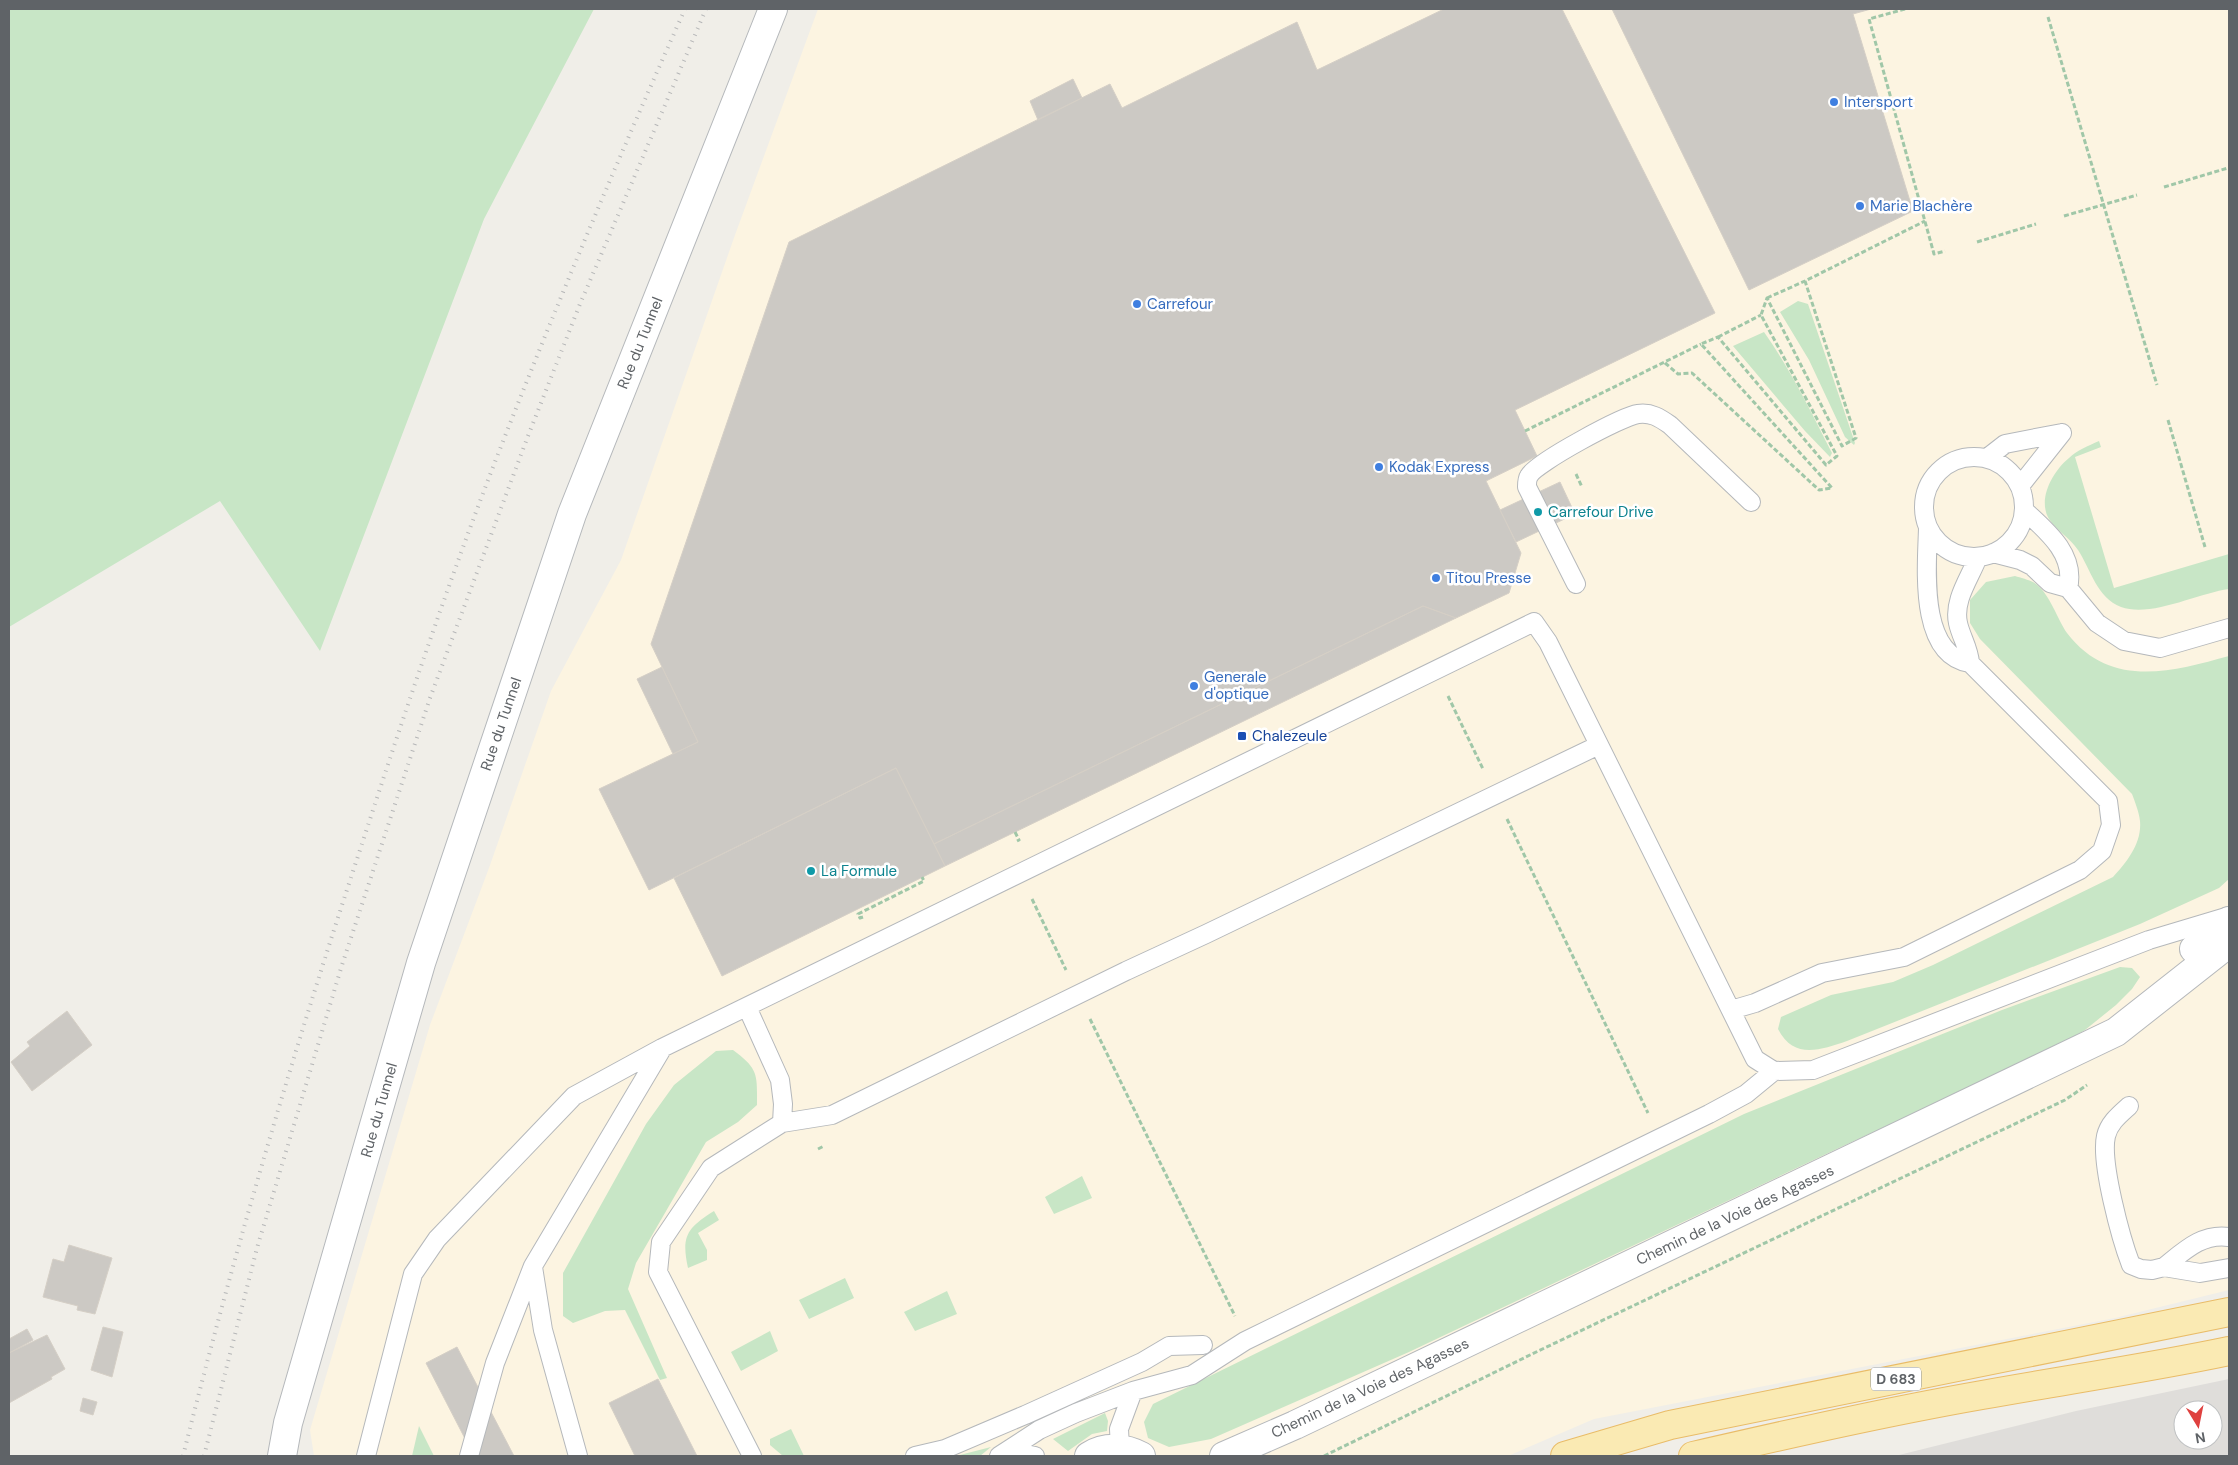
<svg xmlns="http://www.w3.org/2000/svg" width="2238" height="1465" font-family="'DM Sans',sans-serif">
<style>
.commercial{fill:#fcf4e1}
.industrial{fill:#dfddda;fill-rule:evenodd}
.green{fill:#c8e6c6}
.building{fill:#ccc9c4;stroke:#d5cfc6}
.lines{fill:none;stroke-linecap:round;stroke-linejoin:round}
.service-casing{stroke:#b5b8bb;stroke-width:20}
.minor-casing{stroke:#b5b8bb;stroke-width:30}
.tertiary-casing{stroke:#b5b8bb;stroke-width:30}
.primary-casing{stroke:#e9bc68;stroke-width:30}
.path{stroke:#a0c7a8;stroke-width:3;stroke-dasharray:5 2.5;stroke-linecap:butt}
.service{stroke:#fff;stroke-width:18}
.minor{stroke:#fff;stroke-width:28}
.tertiary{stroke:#fff;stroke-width:28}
.primary{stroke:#faeab3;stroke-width:28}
.rail{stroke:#b5b6b7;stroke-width:4;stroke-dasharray:1 6;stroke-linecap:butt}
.shop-dot{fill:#3f7fe0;stroke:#fff;stroke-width:2}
.culture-dot{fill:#0f9aa8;stroke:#fff;stroke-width:2}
.transit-dot{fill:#1a4fb4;stroke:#fff;stroke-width:2}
.labels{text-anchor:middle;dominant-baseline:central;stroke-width:5;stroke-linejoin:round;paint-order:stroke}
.shield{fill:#fff;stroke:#8f9295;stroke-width:1}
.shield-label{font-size:14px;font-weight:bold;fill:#5f6367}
.shop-label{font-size:15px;fill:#366cbe;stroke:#fff;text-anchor:start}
.street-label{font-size:15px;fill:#5f6367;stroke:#fff}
.culture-label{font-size:15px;fill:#0d838f;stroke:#fff;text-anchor:start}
.transit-label{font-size:15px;fill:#164399;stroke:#fff;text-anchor:start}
</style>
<rect width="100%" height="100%" fill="#f0eee8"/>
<path class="commercial" d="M818,9H2229V1290L2115,1318L1594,1419L1508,1456H314L310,1430L430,1025L489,868L551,691L621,560L735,235Z"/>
<path class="industrial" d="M2229,1379V1456H1895L2076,1411ZM2183,1410H2213V1440H2183Z"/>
<path class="green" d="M9,9H594L484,219L320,651L220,501L9,627Z
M1798,301L1808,304L1855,443L1854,445L1845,437L1809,360L1780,312Z
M1764,332C1791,370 1811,412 1832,453L1830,457L1805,431L1733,346Z
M2099,441L2101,447L2075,457L2114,588L2229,554V589C2198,593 2151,618 2121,607C2097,598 2091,570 2078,550C2070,538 2057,531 2049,519C2037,499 2053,471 2069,458C2077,450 2088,446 2099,441Z
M2015,576C2021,578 2031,580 2036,584C2049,593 2058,620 2067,633C2110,689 2171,672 2229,656V879L2219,888L2140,924L1847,1041C1820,1050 1794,1060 1778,1029L1781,1017L1831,995L1893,982L1933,965L2113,877C2127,862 2142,843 2140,821C2139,812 2135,802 2132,794L1980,639L1970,623V600L1986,582Z
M2120,967L2132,968L2140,977L2132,989L2116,1005L2085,1030L2050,1051L1843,1146L1409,1352L1211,1439L1169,1447L1148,1438L1144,1422L1153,1404L1744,1114L2002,1010Z
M733,1050C759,1069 757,1075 757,1105L738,1122L706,1142L636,1263L628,1289L667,1378L660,1380L625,1310L605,1311L573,1323L563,1316V1273L646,1124L674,1085L716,1051Z
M1082,1176L1092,1198L1054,1214L1045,1197Z
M714,1211L719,1220L698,1233L707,1250V1260L688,1268C681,1236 687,1228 714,1211Z
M845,1278L854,1298L809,1319L799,1300Z
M947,1291L957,1314L915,1331L904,1312Z
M770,1331L778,1351L741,1371L731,1352Z
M1105,1413L1108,1421L1107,1431L1092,1434L1068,1451L1053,1439Z
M419,1426L434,1456H412Z
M791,1429L804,1456H783L770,1445V1439Z
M991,1447L980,1456H956Z"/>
<path class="building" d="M1444,9H1562L1715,313L1515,410L1537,456L1486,481L1521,553L1509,593L1456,618L1423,606L934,844L896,768L649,890L599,789L698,742L651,644L789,242L1110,84L1122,108L1297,22L1317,70Z
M1612,9H1871L1853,14L1913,211L1749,290Z
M1073,79L1082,98L1038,120L1030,101Z
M1560,482L1575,514L1516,542L1500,510Z
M1423,606L1456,618L945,866L934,844Z
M662,667L698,742L673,754L637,679Z
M896,768L945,866L722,976L674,878Z
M67,1011L92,1045L32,1091L11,1062L30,1046L27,1042Z
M69,1245L112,1258L95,1314L77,1310L78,1306L43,1297L53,1259L64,1262Z
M103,1327L123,1332L112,1377L91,1370Z
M27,1329L33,1340L9,1353V1339Z
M47,1335L65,1369L51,1377L52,1379L9,1403V1353Z
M457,1347L514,1456H474L426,1363Z
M658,1379L697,1456H635L609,1403Z
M83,1398L97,1402L93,1415L80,1411Z"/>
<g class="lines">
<g class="service-casing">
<path id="service" d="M1924 507a50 50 0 1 1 100 0a50 50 0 1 1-100 0Z
M1987,458L2005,444L2062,433
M2020,486L2062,433
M2025,511C2047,531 2076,555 2068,588
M1993,553L2020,560L2032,566L2050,583L2068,588L2097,623L2124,641L2160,648L2229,628
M1576,584L1527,487C1527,484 1527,479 1529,476C1535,463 1623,416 1638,414C1651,412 1660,418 1670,425L1751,502
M1970,663C1969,648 1961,637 1958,623C1953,600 1970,578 1978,557
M747,1007L780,1080L783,1104L782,1123L711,1168L661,1242L658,1272L752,1456
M1731,1010L1755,1003L1822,973L1904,957L2080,870L2102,851L2111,825L2108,801L1970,663C1918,655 1927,566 1928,528
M2129,1106C2119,1115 2109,1123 2106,1136C2100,1162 2121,1239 2131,1265L2141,1269L2152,1270L2164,1267L2200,1273L2229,1268
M782,1123L832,1115L1126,971L1206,934L1599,745
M533,1267L543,1330L578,1456
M2164,1267C2184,1251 2202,1233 2229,1237
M1120,1449L1119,1429L1133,1391
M366,1456L413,1274L437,1239L574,1096L662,1048L1534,622L1548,642L1755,1059L1774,1071L1813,1070L2149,940L2229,916
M469,1456L495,1363L533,1266L662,1049
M915,1456L945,1449L1025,1415L1142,1362L1169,1346L1203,1345
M999,1456L1039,1430L1076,1413L1133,1391L1192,1375L1245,1341L1709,1114L1746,1094L1774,1071
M1004,1456L1021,1453L1035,1456"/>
</g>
<g class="minor-casing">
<path id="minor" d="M282,1456L288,1423L421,963L572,514L773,9"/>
</g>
<g class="tertiary-casing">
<path id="tertiary" d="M2194,949L2229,921
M1089,1456C1105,1446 1125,1447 1141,1456
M1224,1456L1295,1425L2116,1032L2229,943"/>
</g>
<g class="primary-casing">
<path id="primary" d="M1565,1456L1670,1425L2229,1312
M1693,1456C1789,1434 1885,1412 1982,1395C2065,1380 2148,1368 2229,1351"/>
</g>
<path class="path" d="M1905,9L1869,19L1934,254L1945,251
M2048,17L2157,385
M2164,187L2228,168
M2064,216L2137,195
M1977,242L2036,224
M1767,298L1805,281
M1718,337L1761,315
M1665,363L1678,374L1692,373L1819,490L1832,488L1701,344L1718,337L1826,465L1837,456L1761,315L1767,298L1842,446L1856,438L1805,281L1925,221
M2168,420L2205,547
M1525,431L1701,344
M1576,474L1582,487
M1448,696L1483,769
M1507,819L1648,1113
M1015,832L1019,840L1017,841
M1032,899L1066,970
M863,917L860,918L858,914L924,881L922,877
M1090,1019L1235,1316
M818,1149L824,1146
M1324,1456L1532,1354L2065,1100L2087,1085"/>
<use href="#service" class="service"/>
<use href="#minor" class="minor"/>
<use href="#tertiary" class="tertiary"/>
<use href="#primary" class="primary"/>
<path class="rail" d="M183,1456C234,1252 294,1050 360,850C407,705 455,562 511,421C566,282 624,145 685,9
M204,1456L257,1248L342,965L430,698L528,436L580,304L706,9"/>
</g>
<g class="shop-dot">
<circle cx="1834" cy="102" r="5"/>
<circle cx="1860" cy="206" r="5"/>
<circle cx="1137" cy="304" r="5"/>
<circle cx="1379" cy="467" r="5"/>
<circle cx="1436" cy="578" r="5"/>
<circle cx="1194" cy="686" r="5"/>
</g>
<g class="culture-dot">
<circle cx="1538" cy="512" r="5"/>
<circle cx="811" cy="871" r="5"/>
</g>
<rect class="transit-dot" x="1237" y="731" width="10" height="10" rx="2.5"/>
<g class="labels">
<rect class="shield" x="1871" y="1367.5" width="50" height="23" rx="4"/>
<g class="shield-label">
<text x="1896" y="1379">D 683</text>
</g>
<g class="shop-label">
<text x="1844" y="102">Intersport</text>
<text x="1870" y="206">Marie Blachère</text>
<text x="1147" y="304">Carrefour</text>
<text x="1389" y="467">Kodak Express</text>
<text x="1446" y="578">Titou Presse</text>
<text x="1204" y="677">Generale<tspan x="1204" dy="17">d'optique</tspan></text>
</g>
<g class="street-label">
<text transform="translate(640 343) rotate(-68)">Rue du Tunnel</text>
<text transform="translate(501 724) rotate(-71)">Rue du Tunnel</text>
<text transform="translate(379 1110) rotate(-74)">Rue du Tunnel</text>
<text transform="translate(1735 1215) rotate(-25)">Chemin de la Voie des Agasses</text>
<text transform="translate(1370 1388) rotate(-25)">Chemin de la Voie des Agasses</text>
</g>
<g class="culture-label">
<text x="1548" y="512">Carrefour Drive</text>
<text x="821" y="871">La Formule</text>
</g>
<g class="transit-label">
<text x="1252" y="736">Chalezeule</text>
</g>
</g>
<rect width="2238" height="1465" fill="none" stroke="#5f6367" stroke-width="20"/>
<g transform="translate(2198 1425) rotate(170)"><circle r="24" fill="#ffffff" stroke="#bfc1c2"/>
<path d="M0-4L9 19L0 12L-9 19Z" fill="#df413f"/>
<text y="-8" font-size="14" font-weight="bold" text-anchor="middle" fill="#5f6367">N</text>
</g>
</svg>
